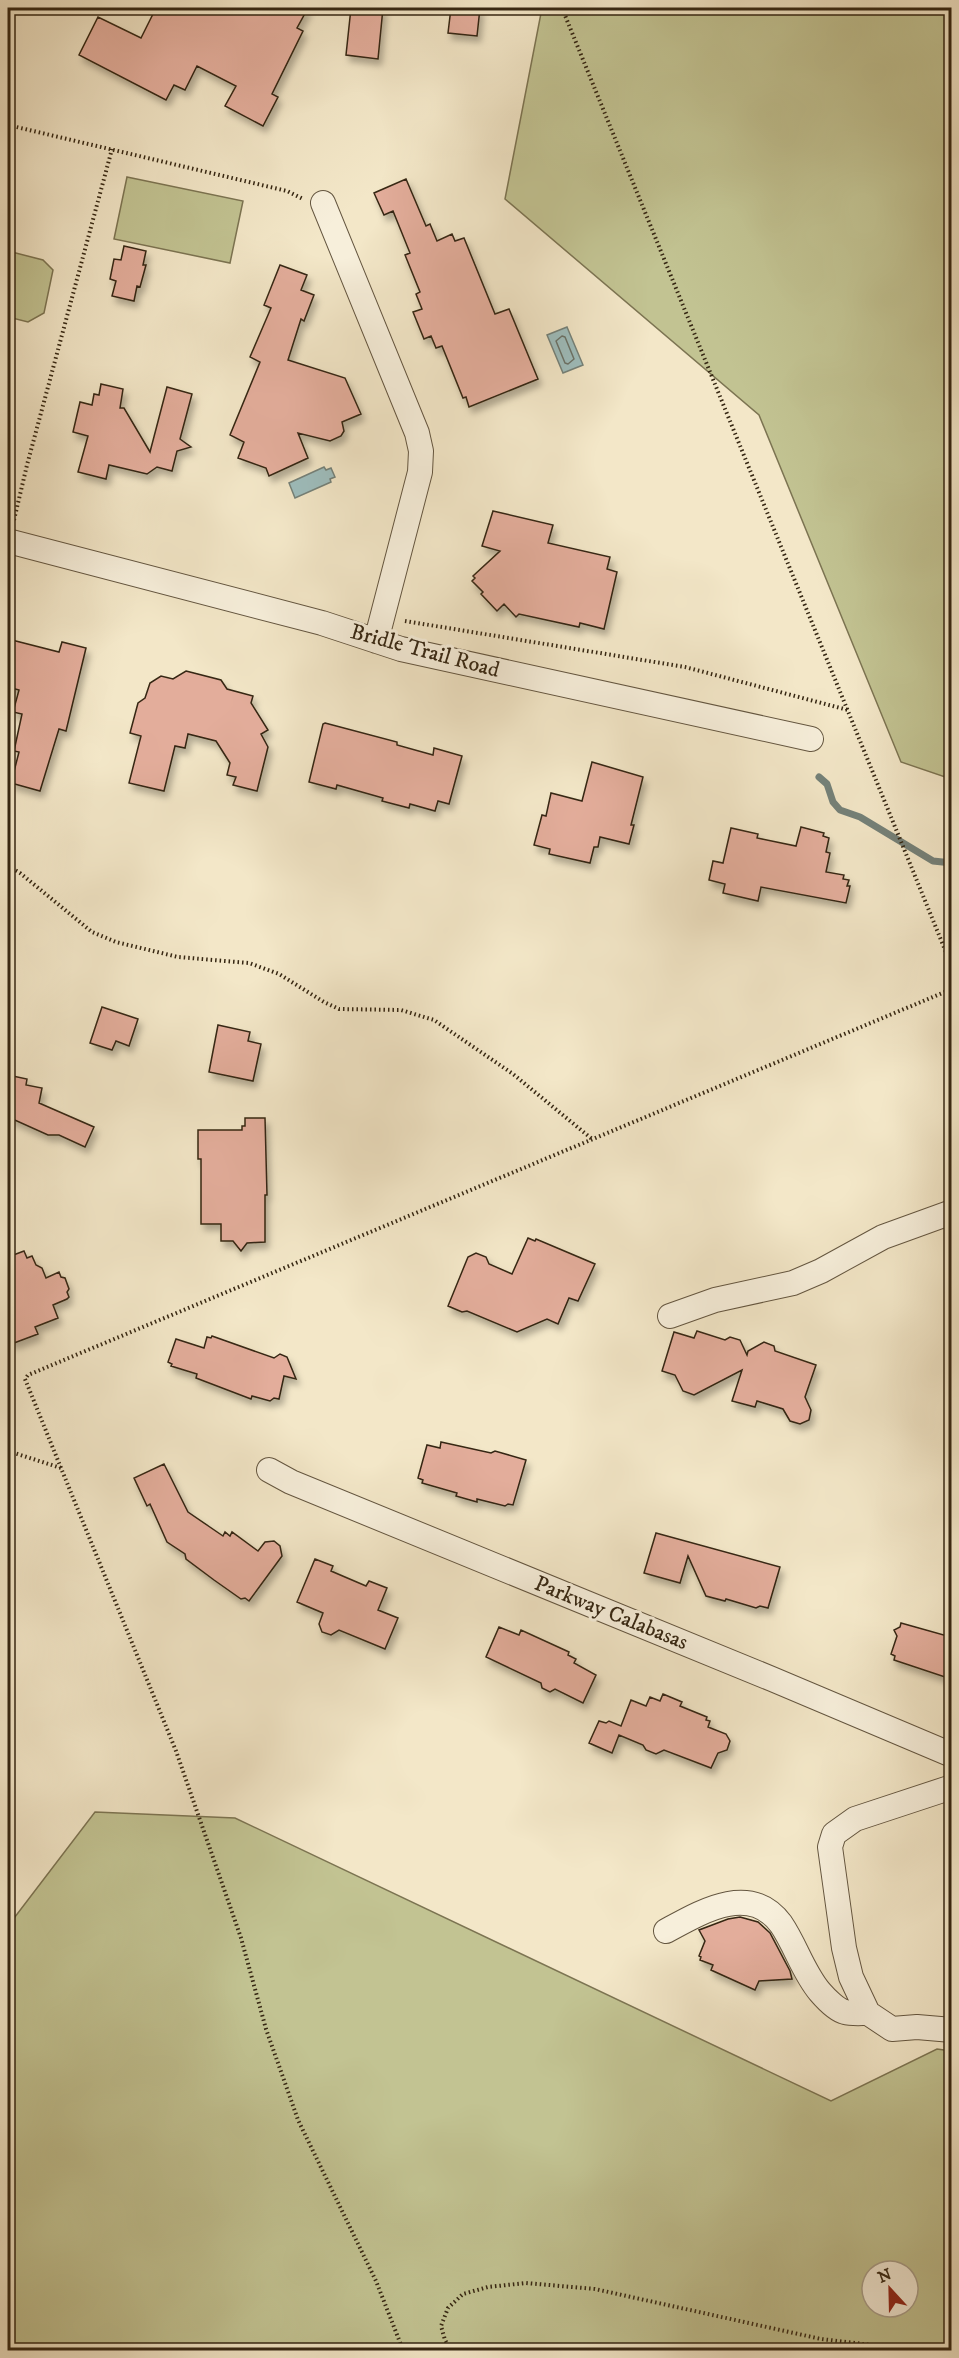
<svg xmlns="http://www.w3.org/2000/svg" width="959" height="2358" font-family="'IM FELL DW Pica',serif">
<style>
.green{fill:#c2c392;stroke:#7c7452;stroke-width:1.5;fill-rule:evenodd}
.water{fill:#9ebebe;stroke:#748179;stroke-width:1.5}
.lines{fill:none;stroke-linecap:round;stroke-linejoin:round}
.shore{stroke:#6a7268;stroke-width:1.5}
.stream{stroke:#748179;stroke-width:7}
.building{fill:#e3ad9b;stroke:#352612;stroke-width:1.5;filter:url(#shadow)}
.minor-casing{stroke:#645640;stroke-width:26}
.path{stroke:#352612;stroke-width:4;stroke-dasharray:1.5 3;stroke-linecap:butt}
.minor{stroke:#f7efdb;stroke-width:24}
.labels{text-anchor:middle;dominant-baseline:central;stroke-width:6;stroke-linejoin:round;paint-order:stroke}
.street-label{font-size:22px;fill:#352612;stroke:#f7efdb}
</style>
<defs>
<filter id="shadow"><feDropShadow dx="3.5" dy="6" stdDeviation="3" flood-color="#0004"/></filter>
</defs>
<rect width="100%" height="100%" fill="#f3e7c8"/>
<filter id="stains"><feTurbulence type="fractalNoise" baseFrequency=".00333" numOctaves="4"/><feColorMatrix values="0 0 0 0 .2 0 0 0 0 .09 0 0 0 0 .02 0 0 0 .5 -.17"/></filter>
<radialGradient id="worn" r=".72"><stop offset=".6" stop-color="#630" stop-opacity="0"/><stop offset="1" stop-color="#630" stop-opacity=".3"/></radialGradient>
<path class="green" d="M542,8H951V779L901,762L759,415L505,199Z
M127,177L243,201L230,263L114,239Z
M8,251L43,260L53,270L44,313L28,322L8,317Z
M95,1812L235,1818L831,2101L937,2049L951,2051V2350H8V1926ZM872,2271H908V2307H872Z"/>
<path class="water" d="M567,327L583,365L563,373L547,335Z
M324,467L326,470L331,468L335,477L330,479L331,482L295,498L289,483Z"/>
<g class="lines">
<path class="shore" d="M562,336L565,337L574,359L568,364L565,363L556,341Z"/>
<path class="stream" d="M819,777L827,784L833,802L840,810L860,817L933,861L952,863"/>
</g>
<path class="building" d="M156,8H308L297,28L303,31L272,94L278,97L263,126L225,106L236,86L197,66L185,90L174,85L166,100L79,55L98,17L141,38Z
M351,8H383L378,59L346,55Z
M451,8H480L477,36L448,33Z
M406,179L426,226L430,224L437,241L452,234L455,241L464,238L495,314L509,309L538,379L469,407L466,397L463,398L442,346L436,348L431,336L424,339L413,312L422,309L416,294L420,292L405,255L410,253L393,211L384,215L374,193Z
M124,246L146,251L143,265H146L140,287L137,286L134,301L112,296L116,281L110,279L114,259L121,260Z
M280,265L307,275L301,290L314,295L304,321L301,319L288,360L345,378L361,414L342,422L344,431L341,436L330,441L298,433L308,458L269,476L266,468L238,458L244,442L230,435L260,362L250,357L271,308L264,305Z
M101,384L123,389L120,408H124L150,452L167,387L192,394L180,439L191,447L177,451L172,471L157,467L147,474L109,465L106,479L78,472L88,436L73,432L80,402L92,405L94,394L99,395Z
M493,511L553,525L548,543L610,557L607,569L617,572L604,629L580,623L579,627L519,614L516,617L504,604L497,611L481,594L483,592L472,581L475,578L473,576L500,551L482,546Z
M8,639L59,652L62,642L86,648L66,731L59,729L40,791L11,783L19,752L14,751L22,714L13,712L19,690L8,687Z
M186,671L221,680L227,689L253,696L251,703L268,730L261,734L268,747L257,791L233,785L236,777L227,775L230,763L216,741L188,734L185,748L175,746L164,791L129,783L141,736L130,733L138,703L145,698L150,683L161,676L173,679Z
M325,723L397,742V745L433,755L434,748L462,756L449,804L438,801L435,811L410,804L409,808L382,801L383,798L337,785L336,789L309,782L323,724Z
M592,762L643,777L631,825H634L629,844L600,837L598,847H594L590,863L549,854L550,849L534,845L542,815L546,816L551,793L582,801Z
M801,827L824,833L823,836L829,838L826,852L830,853L826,872L844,875L843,879L849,880L847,886H850L846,903L761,887L758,901L723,893L725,884L709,880L713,861L723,863L731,828L758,834L757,838L796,846Z
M102,1007L138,1019L129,1046L116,1041L112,1050L90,1043Z
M218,1025L250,1032L248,1041L261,1044L253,1081L209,1072Z
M8,1075L27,1079L26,1085L42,1088L39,1103L94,1127L85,1147L59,1135H48L8,1117Z
M245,1118H265L267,1195H265V1242L247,1243L241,1251L233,1241H221V1224H201V1159H198V1130H242V1126H245Z
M528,1238L535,1241L536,1239L595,1264L578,1301L569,1298L558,1324L547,1319L517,1332L467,1311L462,1312L448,1306L468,1257L476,1253L486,1257L489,1264L512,1274Z
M24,1251L27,1258L32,1256L36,1265L42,1268L46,1278L59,1272L61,1277L65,1278L69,1289L67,1292L69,1297L67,1299L53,1305L58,1318L35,1327L38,1334L14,1343L13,1340L8,1342V1257Z
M697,1331L725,1340L730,1337L740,1340L747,1355L748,1351L764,1342L774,1346L775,1351L816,1365L805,1397L811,1410L809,1420L800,1424L790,1421L783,1409L757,1401L755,1407L732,1401L742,1370L694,1395L683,1391L675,1375L662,1371L674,1332L694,1338Z
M212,1336L274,1358L280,1354L287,1357L296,1379L284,1376L279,1399L274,1398L270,1401L252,1396L251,1399L196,1378L197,1374L171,1366L172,1364L168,1362L176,1339L204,1348L207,1337L211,1338Z
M441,1442L491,1453L495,1451L526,1460L513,1505L508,1504L505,1506L477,1499V1502L456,1496L457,1493L422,1483L423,1480L418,1478L427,1445L440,1448Z
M164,1464L188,1512L223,1536L225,1532L230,1536L232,1532L258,1551L265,1542L274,1541L280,1546L282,1556L249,1601L245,1598L241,1599L214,1580L186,1559L185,1554L167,1542L150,1504L147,1506L134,1478Z
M656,1533L780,1567L768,1608L760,1606L756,1608L726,1599L725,1601L706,1596L688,1556L680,1583L644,1573Z
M315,1559L333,1566L331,1571L366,1586L369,1581L387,1588L378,1610L398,1618L385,1649L339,1630L331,1635L322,1632L319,1624L323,1613L297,1602Z
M901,1623L951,1637V1679L894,1660L895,1656L891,1654L897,1636L894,1630L900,1627Z
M499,1627L519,1635L521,1630L569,1652L568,1655L576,1659L574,1663L596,1675L583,1703L555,1689L550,1692L542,1688L541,1683L486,1657Z
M663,1694L682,1702L680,1706L707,1717L706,1720L710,1721L708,1727L726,1734L730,1741L727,1750L718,1753L711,1768L664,1750L656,1754L646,1750L643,1745L619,1735L612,1753L589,1743L599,1721L606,1723L609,1721L621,1726L631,1700L646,1706L650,1697L660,1701Z
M740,1917L758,1922L770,1933L790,1971L792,1979L759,1981L755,1990L711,1970L713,1965L700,1960L701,1957L699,1956L705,1941L699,1930L728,1919Z"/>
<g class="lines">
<g class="minor-casing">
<path id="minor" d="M323,203L417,433L421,451L420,472L376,641
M8,541L322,623L401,649L811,739
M670,1316L715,1300L793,1283L821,1271L883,1237L952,1212
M269,1470L291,1482L772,1679L952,1755
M952,1787L855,1819L834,1834L830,1847L844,1948L851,1977L868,2013L892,2029L917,2027L952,2030
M666,1931C701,1912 750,1882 781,1924C796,1946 803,1972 820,1992C826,1999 837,2010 845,2012C852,2014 861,2013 868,2013"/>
</g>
<path class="path" d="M562,8L952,967
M8,125L287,191L303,199
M14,520L27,465L112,149
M405,621L685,667L848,710
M8,866L20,873L92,932L116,942L178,957L249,963L279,974L324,1002L339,1009L401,1010L434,1020L513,1074L592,1139
M8,1451L61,1468L176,1751L241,1938L266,2029L298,2120L376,2281L403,2350
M61,1468L25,1379L28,1375L952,989
M451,2350L445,2340L441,2326L448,2308L463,2294L488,2287L526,2283L595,2289L821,2339L914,2350"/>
<use href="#minor" class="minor"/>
</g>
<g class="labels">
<g class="street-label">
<text transform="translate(425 651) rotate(15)">Bridle Trail Road</text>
<text transform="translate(611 1613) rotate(22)">Parkway Calabasas</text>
</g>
</g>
<rect width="959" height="2358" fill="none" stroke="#f3e7c8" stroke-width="30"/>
<rect x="9" y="9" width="941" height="2340" fill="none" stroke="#352612" stroke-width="3"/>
<rect x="15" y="15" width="929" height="2328" fill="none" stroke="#352612" stroke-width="1.5"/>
<g transform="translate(890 2289) rotate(338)"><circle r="28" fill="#f7efdb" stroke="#a99f8b" stroke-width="1.5"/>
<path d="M0-4.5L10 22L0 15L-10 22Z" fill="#8f2418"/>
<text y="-9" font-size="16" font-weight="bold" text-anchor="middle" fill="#352612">N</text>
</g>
<rect width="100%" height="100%" filter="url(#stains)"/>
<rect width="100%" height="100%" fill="url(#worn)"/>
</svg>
